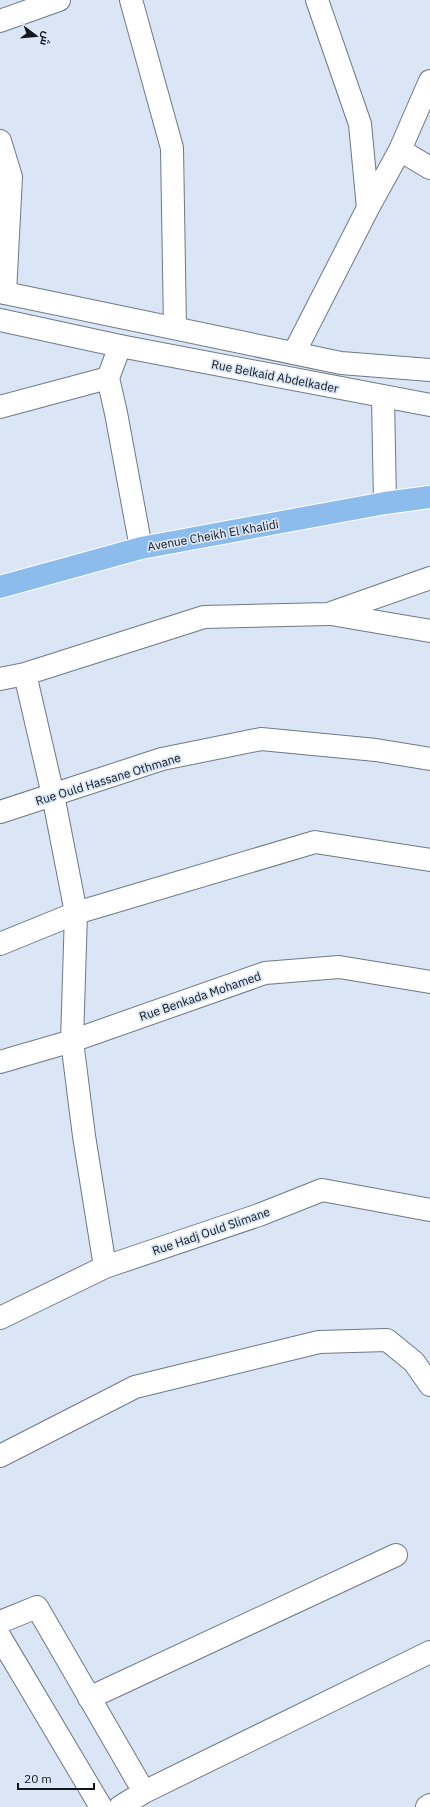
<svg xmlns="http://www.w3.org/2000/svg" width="430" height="1807" font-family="'IBM Plex Sans',Cairo,sans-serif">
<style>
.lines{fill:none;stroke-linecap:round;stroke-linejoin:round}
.minor-casing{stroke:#6e7986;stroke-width:24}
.tertiary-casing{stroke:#6e7986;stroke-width:24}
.primary-casing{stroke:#fff;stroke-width:24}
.minor{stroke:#fff;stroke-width:22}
.tertiary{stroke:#fff;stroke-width:22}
.primary{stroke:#8cbcec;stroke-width:22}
.labels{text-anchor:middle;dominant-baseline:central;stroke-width:3.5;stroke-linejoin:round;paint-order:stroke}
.street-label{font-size:12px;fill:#13171c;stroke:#dae6f5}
</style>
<rect width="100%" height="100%" fill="#dae6f5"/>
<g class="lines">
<g class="minor-casing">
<path id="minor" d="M131,0L172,148L175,328
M317,0L360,124L368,208
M0,21L59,0
M0,141L11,177L5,293
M400,150L430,168
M120,346L108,378L116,413L141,548
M294,353L368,208L400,150L430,81
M383,397L385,503
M0,407L108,378
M331,614L430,631
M25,674L53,795L76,913L72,1041L84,1136L105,1267
M0,679L25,674L204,617L328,614L430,578
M0,812L162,759L261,739L376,750L430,759
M0,944L76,913L315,842L430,860
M0,1062L72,1041L265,973L339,967L430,982
M0,1318L105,1267L259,1215L322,1190L430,1210
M0,1456L135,1387L319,1342L387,1340L414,1362L430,1385
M0,1622L37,1607L144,1792
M89,1698L396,1555
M120,1807L144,1792L430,1652
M427,1807L430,1805"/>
</g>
<g class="tertiary-casing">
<path id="tertiary" d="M0,292L341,363L430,370
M0,320L120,346L430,405
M0,1637L101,1807"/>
</g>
<g class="primary-casing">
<path id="primary" d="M0,587L141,548L385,503L430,497"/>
</g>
<use href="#minor" class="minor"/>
<use href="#tertiary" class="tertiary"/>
<use href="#primary" class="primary"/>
</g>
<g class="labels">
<g class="street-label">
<text transform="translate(275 376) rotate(11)">Rue Belkaid Abdelkader</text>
<text transform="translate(213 535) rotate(-10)">Avenue Cheikh El Khalidi</text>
<text transform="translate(108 779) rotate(-17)">Rue Ould Hassane Othmane</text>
<text transform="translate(200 996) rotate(-19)">Rue Benkada Mohamed</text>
<text transform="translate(211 1231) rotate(-19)">Rue Hadj Ould Slimane</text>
</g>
</g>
<g transform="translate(36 36) rotate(106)" stroke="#dae6f5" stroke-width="3" paint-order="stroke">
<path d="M0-3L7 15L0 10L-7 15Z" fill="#13171c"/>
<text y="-6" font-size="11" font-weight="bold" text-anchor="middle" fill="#13171c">ش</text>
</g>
<path d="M18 1783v6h76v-6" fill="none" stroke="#13171c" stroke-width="2"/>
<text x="24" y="1783" font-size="12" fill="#13171c" stroke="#dae6f5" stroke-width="3" paint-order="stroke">20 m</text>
</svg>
